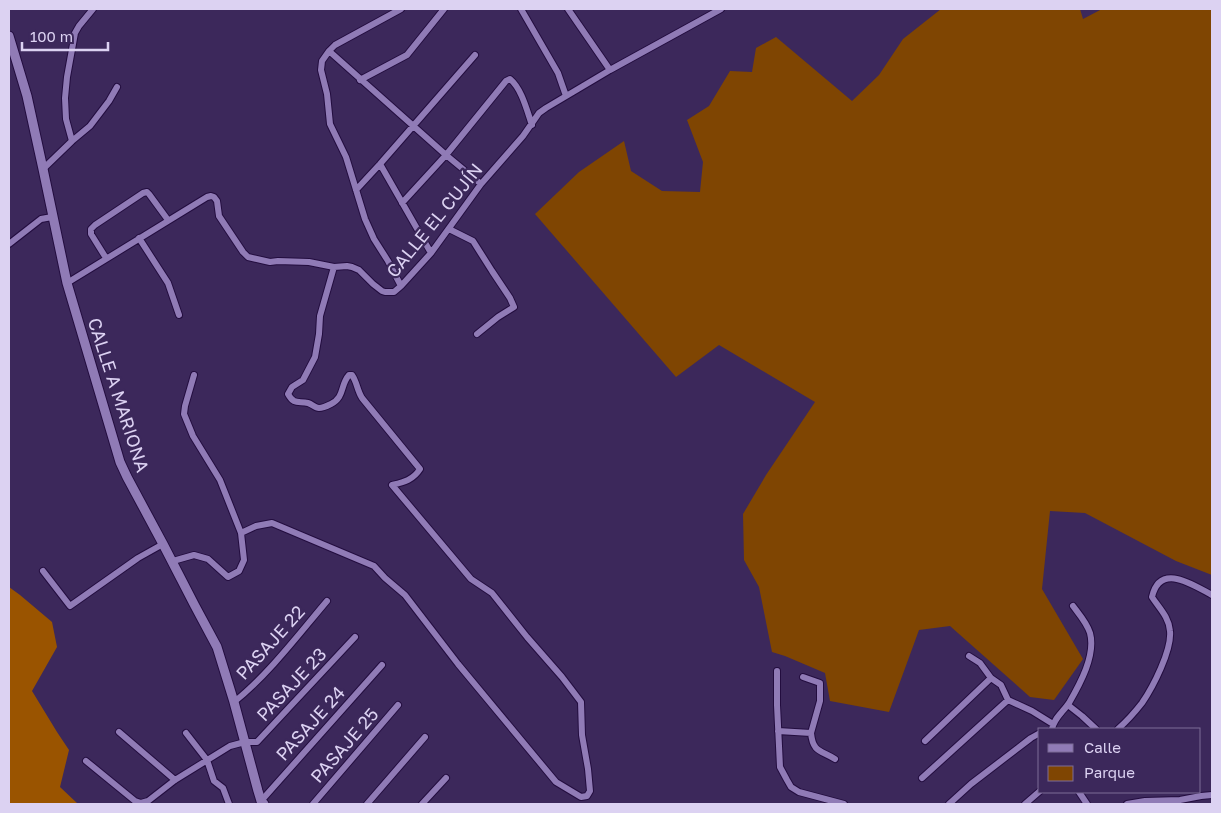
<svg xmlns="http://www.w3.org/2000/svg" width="1221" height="813" font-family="'Golos Text',sans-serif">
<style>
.green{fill:#7f4502}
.forest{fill:#9a5400}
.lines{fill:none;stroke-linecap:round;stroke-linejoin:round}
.minor-casing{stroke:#230d3f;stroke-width:8}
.secondary-casing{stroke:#230d3f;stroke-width:11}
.minor{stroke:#907bb6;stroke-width:6}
.secondary{stroke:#907bb6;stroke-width:9}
.labels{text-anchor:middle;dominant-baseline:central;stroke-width:4.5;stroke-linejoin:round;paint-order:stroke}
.street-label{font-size:18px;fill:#dcd2f2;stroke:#3c285b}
</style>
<rect width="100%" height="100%" fill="#3c285b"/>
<path class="green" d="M941,9H1080L1083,19L1102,9H1212V575L1176,561L1085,513L1050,511L1042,589L1083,659L1054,700L1030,697L950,626L919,630L889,712L830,701L825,673L785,656L772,652L759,587L744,560L743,514L766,475L815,402L719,345L676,377L535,214L579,172L624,141L631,171L662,191L700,192L703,162L687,120L709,106L730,71L752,72L756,48L776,37L852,101L879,75L903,39Z"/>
<path class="forest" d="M9,587L20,595L52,622L57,647L32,691L57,732L69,750L60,787L78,804H9Z"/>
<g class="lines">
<g class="minor-casing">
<path id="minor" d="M401,9L335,45L329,51L322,61L321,70L327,94L330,124L346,157L365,219L374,239L388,261L401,286
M521,9L558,73L566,96
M568,9L610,70
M329,51L446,155L481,184
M360,80L407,55L444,9
M72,141L66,119L65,98L67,77L75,33L79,26L93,9
M380,164L431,253
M43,169L72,141L90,126L109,101L117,87
M356,190L380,164L475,55
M402,203L446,155L506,81L510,79C522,89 527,111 532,125
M449,229L473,241L492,271L510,298L514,307L498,317L477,334
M139,238L168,283L179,315
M9,244L41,219L52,217
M106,258L91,234V229L95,225L143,193L147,192L149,194L168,220
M67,283L207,197L211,196L214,197L217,201L219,216L243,252L248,257L270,262L278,261L309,262L334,267L347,266L352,267L359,270L373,284L382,291L385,292H394L401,286L431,253L481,184L523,136L539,113L546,108L610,70L721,9
M241,533L256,526L272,523L374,566L385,578L405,595L458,664L556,782L581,797L587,796L590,791L588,769L582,735L581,702L562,677L527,637L492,593L471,579L392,485C404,482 413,480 420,469L362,398C357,390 357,382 352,375H349C340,385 345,397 331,404C327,406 323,408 319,408C315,408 312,404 308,403C298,401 294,405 288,394L292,387L303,380L315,357L319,334L320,316L334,267
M173,561L194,555L208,559L228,577L239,571L244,560L241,533L220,480L193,436L184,414L185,406L194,375
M43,571L70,606L138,558L163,544
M969,656L980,663L991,678L1001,685L1008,700L1032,711L1053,724
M777,671V705L779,746L780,767L787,780L791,787L799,792L844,804
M803,677L820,683V701L811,733
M234,702C268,675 299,634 327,601
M1068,705L1082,716L1096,729
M1052,729C1054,718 1063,712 1069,703C1080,684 1096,655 1090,633C1087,623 1079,614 1073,606
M1118,729C1127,721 1135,712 1142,703C1153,687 1172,650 1170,631C1169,617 1159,608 1152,597C1160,562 1193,585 1212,595
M778,731L811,733C813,753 821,750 835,759
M119,732L175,780
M186,733L207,760L214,781L223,788L229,804
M925,741L991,678
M86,761L135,801L141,803L148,801L175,780L230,746L245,742H257L355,637
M922,778L1008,700
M1079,792L1087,804
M261,801L382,665
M313,804L398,705
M367,804L425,737
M422,804L446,778
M949,804L971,784L1031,738L1040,733
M1025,804L1040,791
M1127,804L1145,801L1180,800L1201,796L1212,795"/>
</g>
<g class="secondary-casing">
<path id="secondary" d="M9,36L27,96L43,169L67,283L120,462L127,477L163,544L195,606L217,647L234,702L258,791L261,801L264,804"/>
</g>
<use href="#minor" class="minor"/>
<use href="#secondary" class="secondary"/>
</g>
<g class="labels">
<g class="street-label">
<text transform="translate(434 220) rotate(-51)">CALLE EL CUJÍN</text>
<text transform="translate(119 395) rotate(72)">CALLE A MARIONA</text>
<text transform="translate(270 642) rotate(-48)">PASAJE 22</text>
<text transform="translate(291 684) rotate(-47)">PASAJE 23</text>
<text transform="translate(310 723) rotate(-48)">PASAJE 24</text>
<text transform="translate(344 745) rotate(-49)">PASAJE 25</text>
</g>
</g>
<rect width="1221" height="813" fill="none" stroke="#dcd2f2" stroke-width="20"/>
<rect x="1038" y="728" width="162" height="65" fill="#3c285b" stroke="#7c6c97"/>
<rect x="1048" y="744" width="25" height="8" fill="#907bb6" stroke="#7c6c97"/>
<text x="1084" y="753" font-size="15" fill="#dcd2f2">Calle</text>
<rect x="1048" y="766" width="25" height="15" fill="#7f4502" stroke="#7c6c97"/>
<text x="1084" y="778" font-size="15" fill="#dcd2f2">Parque</text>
<path d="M22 42v8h86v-8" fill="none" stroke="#dcd2f2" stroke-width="2.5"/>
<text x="30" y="42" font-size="15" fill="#dcd2f2" stroke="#3c285b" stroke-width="4" paint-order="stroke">100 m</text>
</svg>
